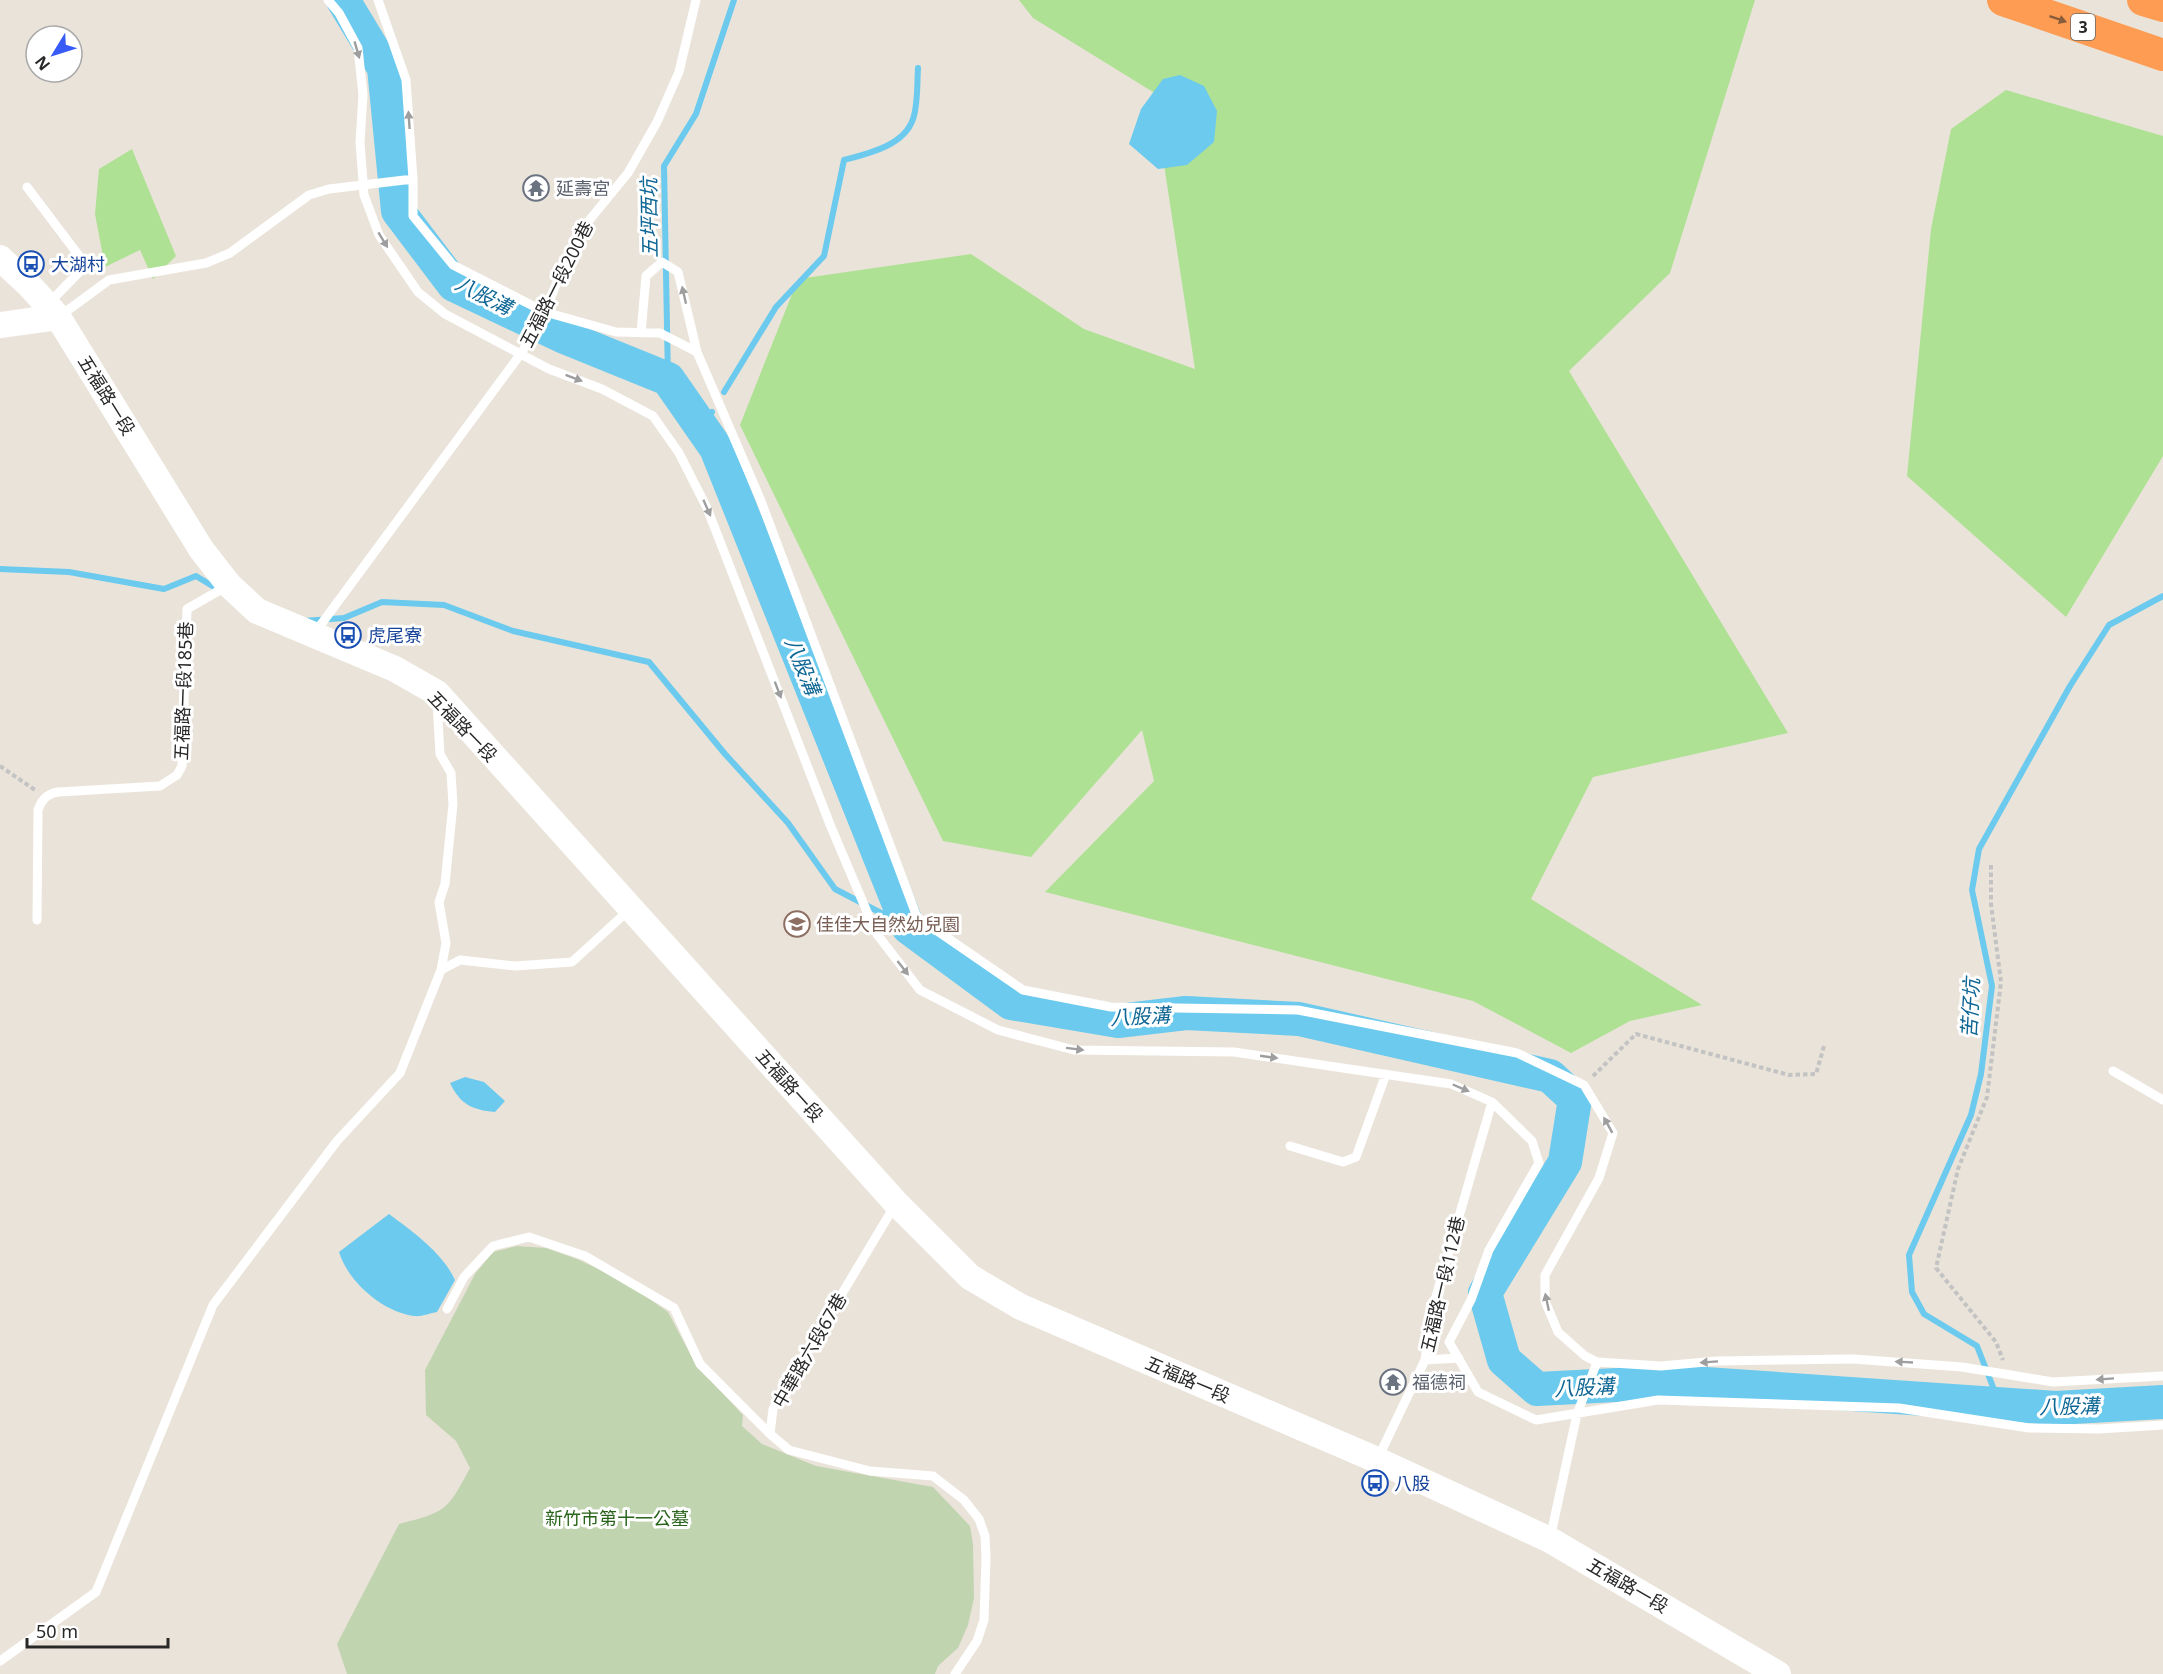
<svg xmlns="http://www.w3.org/2000/svg" width="2163" height="1674" font-family="'Noto Sans','Noto Sans TC',sans-serif">
<style>
.green{fill:#afe195}
.cemetery{fill:#c1d4b0}
.water{fill:#6bcaed}
.lines{fill:none;stroke-linecap:round;stroke-linejoin:round}
.stream{stroke:#6bcaed;stroke-width:6}
.river{stroke:#6bcaed;stroke-width:34}
.path{stroke:#c3c3c3;stroke-width:4;stroke-dasharray:4.5 3;stroke-linecap:butt}
.lane{stroke:#fff;stroke-width:9}
.secondary{stroke:#fff;stroke-width:26}
.highway{stroke:#fd9c52;stroke-width:32}
.oneway{fill:#885c3b}
.oneway2{fill:#9e9e9e}
.labels{text-anchor:middle;dominant-baseline:central;stroke-width:6;stroke-linejoin:round;paint-order:stroke}
.shield{fill:#fff;stroke:#686868;stroke-width:1.5}
.shield-label{font-size:16px;font-weight:bold;fill:#282828}
.worship-label{font-size:18px;fill:#5b616d;stroke:#fff;text-anchor:start}
.transit-label{font-size:18px;fill:#164399;stroke:#fff;text-anchor:start}
.street-label{font-size:18px;fill:#282828;stroke:#fff}
.education-label{font-size:18px;fill:#785e54;stroke:#fff;text-anchor:start}
.park-label{font-size:18px;fill:#28631a;stroke:#fff}
.water-label{font-size:20px;font-style:italic;fill:#0e6695;stroke:#fff}
</style>
<rect width="100%" height="100%" fill="#eae3d9"/>
<path class="green" d="M1019,0H1755L1670,273L1569,371L1788,733L1593,777L1531,899L1702,1005L1630,1021L1571,1053L1473,1001L1045,892L1154,781L1142,730L1031,857L943,841L740,425L798,279L971,254L1084,329L1195,369L1153,92L1033,18Z
M2006,90L2163,136V456L2066,617L1907,476L1931,229L1951,129Z
M132,149L176,256L153,279L140,250L105,267L95,214L99,169Z"/>
<path class="cemetery" d="M517,1246L546,1248L577,1259L626,1282L668,1312L696,1365L743,1415L742,1426L762,1444L816,1466L933,1487L970,1526L973,1544L974,1598L968,1625L958,1648L938,1666L935,1674H347L337,1644L399,1524C446,1512 447,1511 470,1468L456,1441L426,1415L425,1370L475,1274L493,1252Z"/>
<path class="water" d="M1180,75L1204,86L1217,111L1214,142L1187,165L1158,169L1129,144L1141,109L1163,79Z
M465,1077L484,1082L505,1101L495,1112C472,1110 460,1104 450,1083Z
M389,1214C413,1232 442,1252 455,1280L437,1312C430,1313 421,1317 414,1316C383,1312 348,1282 339,1252Z"/>
<g class="lines">
<path class="stream" d="M668,379L664,166L696,114L734,0
M724,392L776,307L824,256L844,160C867,154 904,146 913,119C918,105 917,84 918,68
M703,430L712,412
M0,569L69,572L164,589L196,576L219,590
M304,621L344,618L382,602L444,605L513,631L649,662L725,754L788,823L835,889L908,927
M2000,1405L1977,1346L1924,1314L1912,1292L1909,1255L1971,1115L1981,1074L1992,986L1972,890L1979,849L2070,686L2109,625L2163,596"/>
<path class="river" d="M343,0L384,68L398,211L454,285L562,336L668,379L716,448L908,927L1011,1003L1118,1021L1186,1013L1299,1019L1550,1076L1575,1099L1565,1162L1485,1293L1504,1360L1537,1389L1676,1382L2056,1408L2163,1402"/>
<path class="path" d="M0,766L35,790
M1991,865V904L2001,982L1987,1097L1958,1169L1936,1268L1996,1342L2003,1360
M1593,1076L1636,1034L1789,1075L1816,1074L1824,1046"/>
<path class="lane" d="M328,0L339,13L358,48L363,95L360,142L364,195L379,235L418,292L445,314L549,369L602,389L653,416L679,453L707,508L831,827L876,933L920,990L998,1030L1074,1050L1234,1052L1451,1084L1492,1102L1532,1141L1539,1163L1489,1250L1471,1300L1449,1342L1478,1392L1536,1420L1658,1400L1899,1408L2029,1428L2099,1429L2163,1425
M378,0L406,80L413,179V216L453,265L545,312L616,332L660,333L697,352
M27,187L86,265L49,303
M60,316L109,280L206,263L230,253L309,195L329,189L413,179
M641,333L646,276L662,262L678,272L697,352L761,501L917,917L1023,990L1111,1007L1298,1010L1517,1053L1584,1085L1613,1133L1599,1178L1545,1275V1301L1558,1332L1585,1356L1597,1362L1661,1366L1717,1361L1853,1359L1962,1367L2053,1382L2163,1376
M314,634L522,352L545,312L565,262L582,229L628,173L657,122L679,72L696,0
M37,920L38,810C42,799 47,794 58,792L160,786L177,775L182,766L187,609L227,586
M441,970L460,960L515,966L572,962L629,910
M2113,1071L2163,1100
M1290,1146L1343,1162L1356,1157L1386,1074
M895,1205L773,1409L770,1434L789,1450L870,1471L933,1476L964,1500L979,1519L985,1536L986,1558L984,1620L977,1641L955,1674
M447,1309L464,1277L493,1246L529,1237L585,1256L674,1308L700,1364L770,1434
M1425,1360L1459,1358
M1378,1458L1425,1360L1433,1307L1492,1102
M1550,1539L1577,1414L1597,1362
M0,1661L96,1592L213,1305L337,1141L400,1073L441,970L446,943L439,902L445,884L453,804L451,773L440,754L437,702"/>
<path class="secondary" d="M0,258L30,286L58,317L201,549L229,585L257,611L395,669L437,693L896,1203L970,1277L1021,1307L1377,1460L1550,1540L1778,1674
M0,325L58,317"/>
<path class="highway" d="M2003,0L2163,55
M2143,0L2163,6"/>
</g>
<defs><path id="oneway-solid" d="M-6-.8H1V-3.2L6.5 0L1 3.2V.8H-6Z" transform="scale(1.5)"/></defs>
<use class="oneway" href="#oneway-solid" transform="translate(2058 19) rotate(19)"/>
<g class="oneway2">
<use href="#oneway-solid" transform="translate(357 50) rotate(74)"/>
<use href="#oneway-solid" transform="translate(409 120) rotate(-94)"/>
<use href="#oneway-solid" transform="translate(383 240) rotate(59)"/>
<use href="#oneway-solid" transform="translate(684 295) rotate(-103)"/>
<use href="#oneway-solid" transform="translate(574 378) rotate(21)"/>
<use href="#oneway-solid" transform="translate(707 508) rotate(66)"/>
<use href="#oneway-solid" transform="translate(778 690) rotate(69)"/>
<use href="#oneway-solid" transform="translate(903 968) rotate(52)"/>
<use href="#oneway-solid" transform="translate(1075 1049) rotate(7)"/>
<use href="#oneway-solid" transform="translate(1269 1057) rotate(8)"/>
<use href="#oneway-solid" transform="translate(1461 1088) rotate(23)"/>
<use href="#oneway-solid" transform="translate(1608 1125) rotate(-119)"/>
<use href="#oneway-solid" transform="translate(1547 1302) rotate(-102)"/>
<use href="#oneway-solid" transform="translate(1709 1362) rotate(176)"/>
<use href="#oneway-solid" transform="translate(1904 1362) rotate(-177)"/>
<use href="#oneway-solid" transform="translate(2105 1379) rotate(176)"/>
</g>
<defs>
<g id="temple-ring" transform="scale(1.35)"><circle r="9.5" fill="#fff" stroke="#6b7280" stroke-width="1.5"/><path d="M0-6L5-2H3V0L6.5 2.5H4V6H1.5V3h-3V6H-4V2.5H-6.5L-3 0V-2H-5Z" fill="#6b7280"/></g>
<g id="bus-ring" transform="scale(1.35)"><circle r="9.5" fill="#fff" stroke="#1a4fb4" stroke-width="1.5"/><path d="M-5-6H5V4H4V6H2V4H-2V6H-4V4H-5ZM-3.5-4V0h7V-4ZM-3.5 1.2v1.5H-2V1.2ZM2 1.2v1.5H3.5V1.2Z" fill="#1a4fb4"/></g>
<g id="school-ring" transform="scale(1.35)"><circle r="9.5" fill="#fff" stroke="#8d6e63" stroke-width="1.5"/><path d="M0-5L7-2L0 1L-7-2ZM-4 1L0 2.5L4 1V4Q0 6-4 4Z" fill="#8d6e63"/></g>
</defs>
<g fill-rule="evenodd">
<use href="#temple-ring" x="536" y="188"/>
<use href="#bus-ring" x="31" y="264"/>
<use href="#bus-ring" x="348" y="635"/>
<use href="#school-ring" x="797" y="924"/>
<use href="#temple-ring" x="1393" y="1382"/>
<use href="#bus-ring" x="1375" y="1483"/>
</g>
<g class="labels">
<rect class="shield" x="2071" y="14" width="24" height="26" rx="4.5"/>
<g class="shield-label">
<text x="2083" y="27">3</text>
</g>
<g class="worship-label">
<text x="556" y="188">延壽宮</text>
<text x="1412" y="1382">福德祠</text>
</g>
<g class="transit-label">
<text x="51" y="264">大湖村</text>
<text x="368" y="635">虎尾寮</text>
<text x="1394" y="1483">八股</text>
</g>
<g class="street-label">
<text transform="translate(556 284) rotate(-63)">五福路一段200巷</text>
<text transform="translate(107 395) rotate(58)">五福路一段</text>
<text transform="translate(183 691) rotate(-88)">五福路一段185巷</text>
<text transform="translate(463 726) rotate(46)">五福路一段</text>
<text transform="translate(790 1085) rotate(48)">五福路一段</text>
<text transform="translate(1442 1284) rotate(-77)">五福路一段112巷</text>
<text transform="translate(809 1350) rotate(-60)">中華路六段67巷</text>
<text transform="translate(1188 1379) rotate(23)">五福路一段</text>
<text transform="translate(1628 1585) rotate(30)">五福路一段</text>
</g>
<g class="education-label">
<text x="816" y="924">佳佳大自然幼兒園</text>
</g>
<g class="park-label">
<text x="617" y="1518">新竹市第十一公墓</text>
</g>
<g class="water-label">
<text transform="translate(649 218) rotate(-91)">五坪西坑</text>
<text transform="translate(484 295) rotate(27)">八股溝</text>
<text transform="translate(803 666) rotate(68)">八股溝</text>
<text transform="translate(1970 1008) rotate(-87)">苦仔坑</text>
<text transform="translate(1140 1016) rotate(-3)">八股溝</text>
<text transform="translate(1584 1387) rotate(-3)">八股溝</text>
<text transform="translate(2069 1406) rotate(-1)">八股溝</text>
</g>
</g>
<g transform="translate(54 54) rotate(232)"><circle r="28" fill="#ffffff" stroke="#a9a9a9" stroke-width="1.5"/>
<path d="M0-4.5L10 22L0 15L-10 22Z" fill="#385bf8"/>
<text y="-9" font-size="16" font-weight="bold" text-anchor="middle" fill="#282828">N</text>
</g>
<path d="M27 1638v9h141v-9" fill="none" stroke="#282828" stroke-width="3"/>
<text x="36" y="1638" font-size="18" fill="#282828" stroke="#ffffff" stroke-width="4.5" paint-order="stroke">50 m</text>
</svg>
